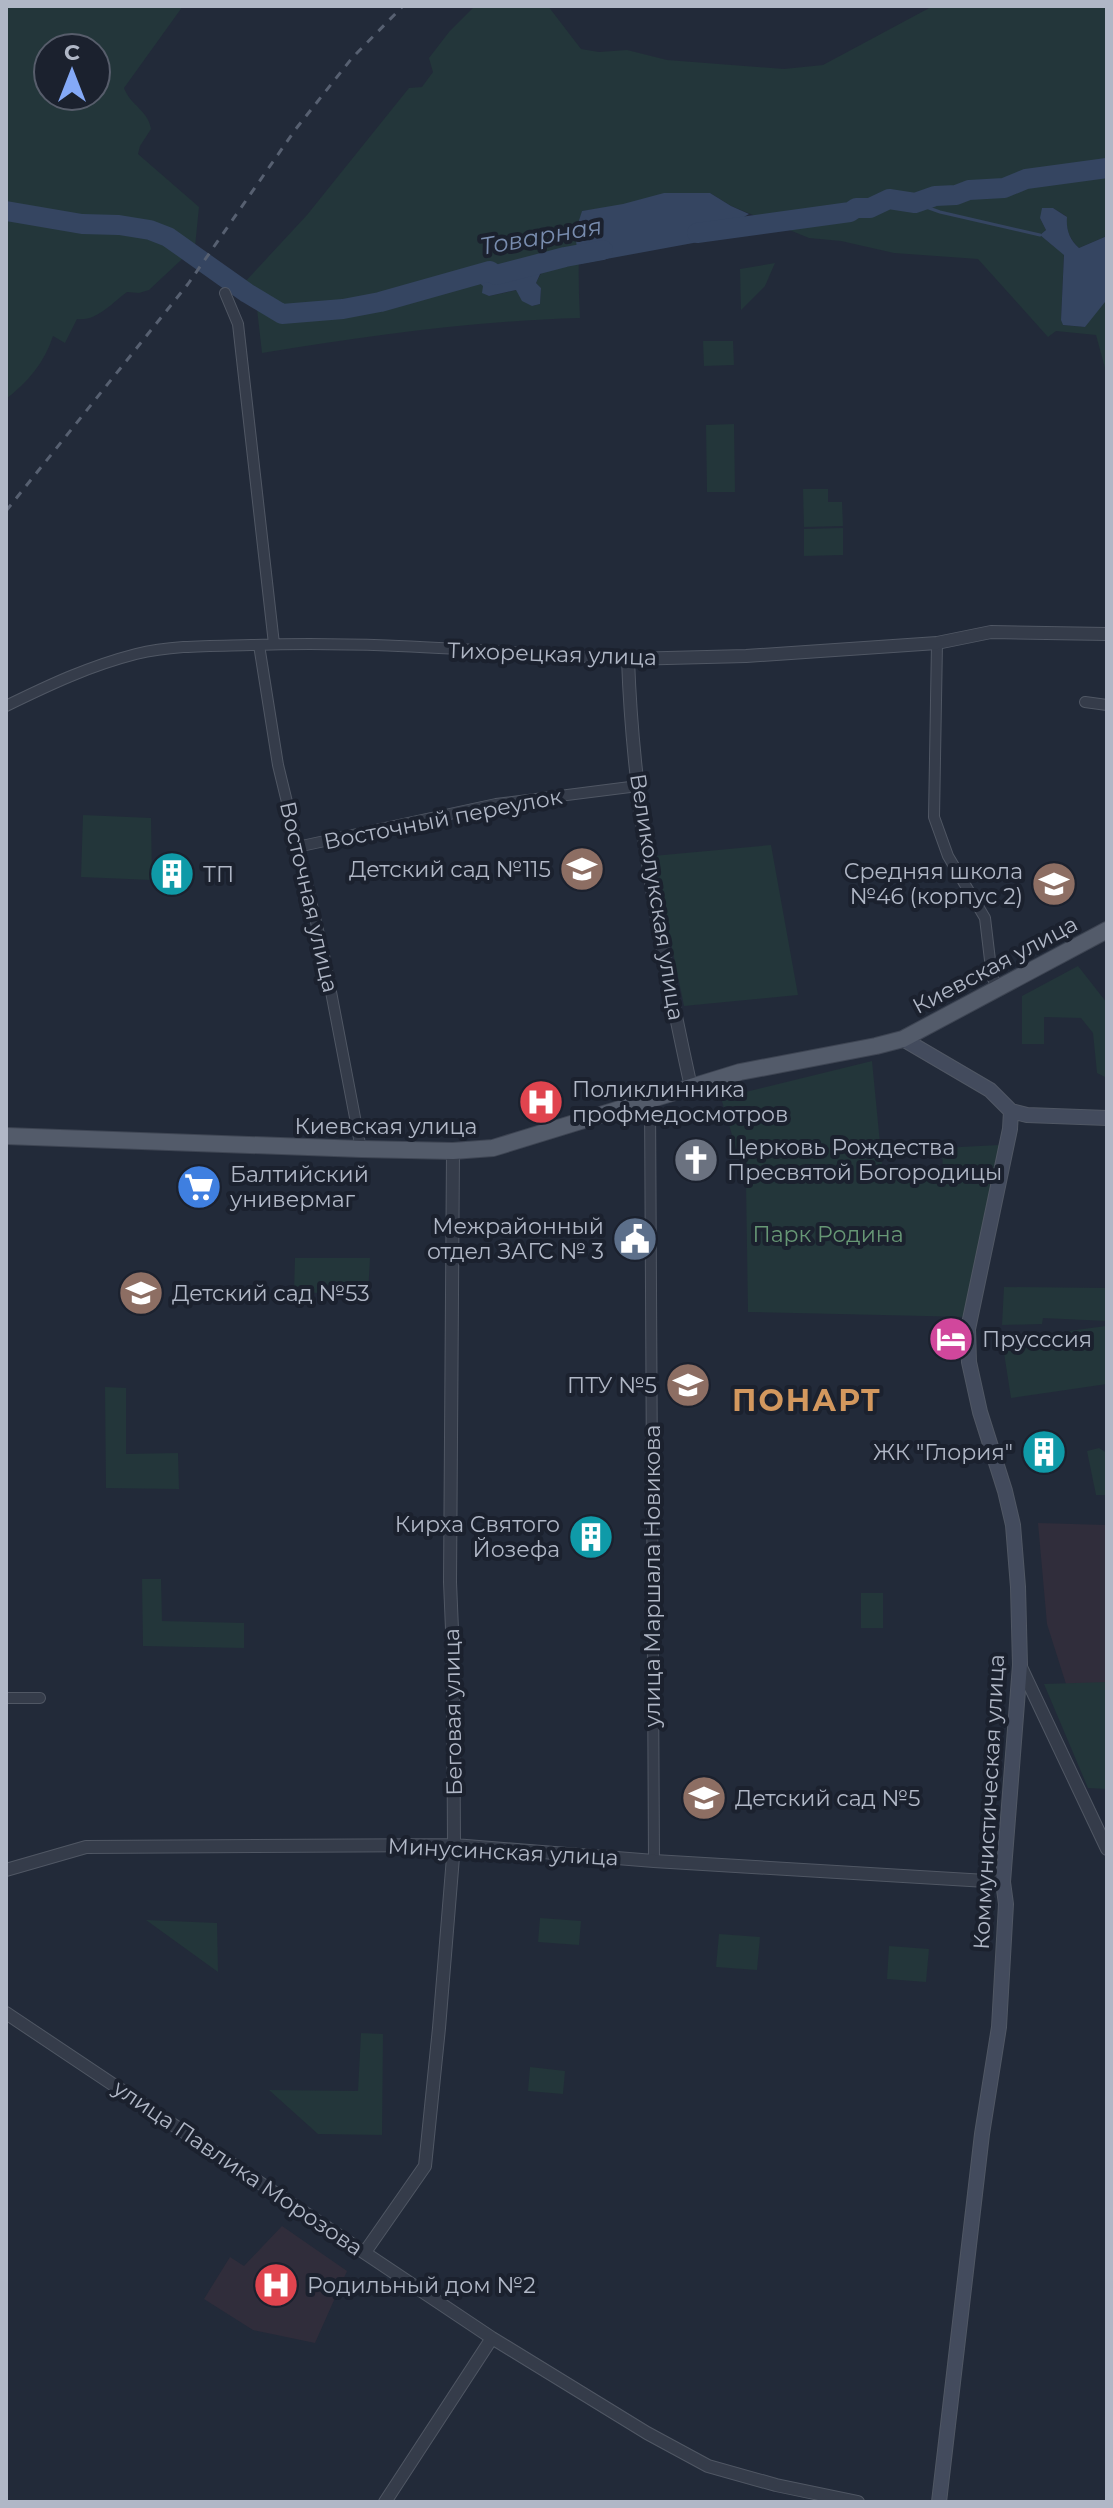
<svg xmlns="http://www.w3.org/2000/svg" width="1113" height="2508" font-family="Montserrat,sans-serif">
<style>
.medical{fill:#302d3b}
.green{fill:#23363a;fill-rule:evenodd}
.water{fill:#354561}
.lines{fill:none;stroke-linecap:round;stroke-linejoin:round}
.stream{stroke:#354561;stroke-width:3}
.river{stroke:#354561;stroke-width:20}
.minor-casing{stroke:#505764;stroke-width:12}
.tertiary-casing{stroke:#505764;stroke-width:14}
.secondary-casing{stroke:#505764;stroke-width:16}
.primary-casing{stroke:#3e4553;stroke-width:18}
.minor{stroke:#353c4a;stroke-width:10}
.tertiary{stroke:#353c4a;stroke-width:12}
.secondary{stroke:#434b5d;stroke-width:14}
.primary{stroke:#535b6a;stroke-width:16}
.rail{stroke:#576071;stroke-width:3;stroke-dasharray:8 8;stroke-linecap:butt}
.labels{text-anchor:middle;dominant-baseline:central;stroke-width:8;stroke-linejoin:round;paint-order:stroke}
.street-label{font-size:22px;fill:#b0b7c6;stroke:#1b212e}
.poi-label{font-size:22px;fill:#b0b7c6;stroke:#1b212e;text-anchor:start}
.park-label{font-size:22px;fill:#679775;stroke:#1b212e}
.water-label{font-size:24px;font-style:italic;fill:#788cae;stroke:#1b212e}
.district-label{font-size:30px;font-weight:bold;letter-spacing:2px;fill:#d3985e;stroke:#1b212e}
</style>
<rect width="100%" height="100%" fill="#222a39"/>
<path class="medical" d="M1038,1523L1107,1525V1786L1096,1779L1047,1624Z
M282,2226L347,2271L315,2343L253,2330L204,2299L230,2257L244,2266Z"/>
<path class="green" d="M6,6H183L124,88C130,105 148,110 151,129L140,146L138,154L199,207L195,247L149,290L139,293L127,292C112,303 96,322 77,319L65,343L53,336C45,362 27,383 6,399ZM48,48H96V96H48Z
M475,6H548L581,49L599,52L627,50L667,60L784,69L823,65L933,6H1107V236L1079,248C1069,239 1066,229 1066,216L1053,208L1040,218L1046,230L1040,235L1064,254L1061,319L1063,325L1085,327L1107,284L1105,368L1096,335L1056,331L1048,337L978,259L894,253L841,241L809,238L731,206L710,193L582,211C578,247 578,282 580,318C474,321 367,336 262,353L257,309L243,284L307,215L409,88L422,87L433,72L429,58L449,32ZM542,251L565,257C549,263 543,268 536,283L541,288L540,304L532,306L517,290L489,296L483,293V286C491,279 500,267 511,265C521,263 528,264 539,260Z
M775,263L765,286L741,310L740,269Z
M703,341H733L734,365L704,366Z
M734,424L735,492H707L706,425Z
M803,489H828V502H842L843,526L804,527Z
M843,528V555L804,556V529Z
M83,815L151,818L152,880L81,877Z
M771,845L798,995L684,1006L653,856Z
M1078,966L1107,1003V1078L1097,1073L1093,1033L1081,1018L1044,1017V1044H1022V996Z
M872,1061L883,1174L943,1172L942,1148L999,1145L968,1317L748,1312L746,1182L721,1098Z
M295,1258H370L368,1295L294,1292Z
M1004,1287L1107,1288V1321L1043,1318L1042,1324L1002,1325Z
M1106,1326L1107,1384L1011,1398L1002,1340Z
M105,1387L126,1388V1454L178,1453L179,1489L106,1488Z
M1099,1448L1107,1453V1495H1096L1087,1451Z
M142,1579H161L162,1621L244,1623V1648L143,1646Z
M861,1593H883V1628H861Z
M1107,1682V1789L1088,1788L1044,1684Z
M540,1918L581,1921L579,1945L538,1942Z
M146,1920L217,1923L218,1972Z
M719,1934L760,1937L757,1970L716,1967Z
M889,1946L929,1949L926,1982L887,1979Z
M361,2033L383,2034L382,2135L318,2134L269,2090L358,2091Z
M530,2067L565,2071L563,2094L528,2091Z"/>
<path class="water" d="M664,193H710L731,206L749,214L704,241L579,264L575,233L582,211L623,204Z
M1042,208H1053L1067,217C1066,229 1069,239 1079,248L1107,236L1105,302L1085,327L1063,325L1061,320L1064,255L1040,235L1046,230L1040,218Z
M542,251L565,257V263H549L541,272L536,283L541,288L540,304L532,306L522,301L516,290L489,296L482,293L483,286L476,280C496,267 517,268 538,260Z"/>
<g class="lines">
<path class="stream" d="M915,203L940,212L1040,235"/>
<path class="river" d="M6,211L82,224L119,225L150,230L168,237L247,293L282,314L343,309L380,302L490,271L496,275L565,257L603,250
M697,233L850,212L856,208H870L889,199L915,203L935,196L956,195L969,190L1004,188L1026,179L1107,168"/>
<g class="minor-casing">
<path id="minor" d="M225,293L238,324L274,644
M937,643L934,817L948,856L985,918L992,977L998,988
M259,645L278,765L324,955L361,1149
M1085,702L1107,705
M6,706C49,685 89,666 136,654C173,645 213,646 251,645C377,640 503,653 628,659
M297,847L496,804L638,786
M650,1100L654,1861
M6,1698H40"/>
</g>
<g class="tertiary-casing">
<path id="tertiary" d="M691,1087C660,946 633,804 628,659L746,656L937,643L991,632L1107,634
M1020,1665L1107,1849
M6,1870L86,1847L454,1845L654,1861L1003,1882
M6,2013L492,2338L647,2433L708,2466L776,2485L858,2502
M365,2252L425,2166L439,2028L454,1845L453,1653L450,1582L453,1151
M385,2502L492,2338"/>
</g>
<g class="secondary-casing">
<path id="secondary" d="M903,1039L990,1090L1011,1111L1027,1115L1107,1118
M939,2502L982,2134L999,2027L1006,1904L1003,1882L1020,1665L1018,1587L1013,1525L1005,1491L980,1412L969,1362L968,1329L1010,1129L1011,1111"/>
</g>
<g class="primary-casing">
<path id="primary" d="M6,1136L361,1149L453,1151L493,1148L740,1072L876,1046L903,1039L1107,930"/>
</g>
<use href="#minor" class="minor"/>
<use href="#tertiary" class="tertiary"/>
<use href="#secondary" class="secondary"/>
<use href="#primary" class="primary"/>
<path class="rail" d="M6,511L188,284L295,130L352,58L403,6"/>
</g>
<defs>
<g id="school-disc" transform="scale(2.3)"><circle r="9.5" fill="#8d6e63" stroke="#1b212e"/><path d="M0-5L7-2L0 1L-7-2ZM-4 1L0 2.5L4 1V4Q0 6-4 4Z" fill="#fff"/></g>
<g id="building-disc" transform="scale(2.3)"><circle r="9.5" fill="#0f9aa8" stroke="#1b212e"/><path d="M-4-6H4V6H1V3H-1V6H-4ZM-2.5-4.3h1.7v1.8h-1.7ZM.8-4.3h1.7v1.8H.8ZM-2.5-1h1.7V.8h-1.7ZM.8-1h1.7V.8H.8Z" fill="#fff"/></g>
<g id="hospital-disc" transform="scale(2.3)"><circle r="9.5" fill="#e0444e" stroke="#1b212e"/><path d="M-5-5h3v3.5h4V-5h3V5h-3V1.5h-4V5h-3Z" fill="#fff"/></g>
<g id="church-disc" transform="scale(2.3)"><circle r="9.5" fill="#6b7280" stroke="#1b212e"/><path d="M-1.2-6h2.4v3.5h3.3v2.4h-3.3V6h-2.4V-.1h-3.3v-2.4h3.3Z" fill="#fff"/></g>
<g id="supermarket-disc" transform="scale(2.3)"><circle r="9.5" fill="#3f7fe0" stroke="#1b212e"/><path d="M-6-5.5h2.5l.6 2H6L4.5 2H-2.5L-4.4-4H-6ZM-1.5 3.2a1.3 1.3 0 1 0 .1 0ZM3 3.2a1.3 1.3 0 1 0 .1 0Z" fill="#fff"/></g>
<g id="civic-disc" transform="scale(2.3)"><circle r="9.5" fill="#5c6f8a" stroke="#1b212e"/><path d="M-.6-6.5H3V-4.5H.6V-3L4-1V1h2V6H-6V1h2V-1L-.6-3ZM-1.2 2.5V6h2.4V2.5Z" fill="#fff"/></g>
<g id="hotel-disc" transform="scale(2.3)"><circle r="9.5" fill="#d1479c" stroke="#1b212e"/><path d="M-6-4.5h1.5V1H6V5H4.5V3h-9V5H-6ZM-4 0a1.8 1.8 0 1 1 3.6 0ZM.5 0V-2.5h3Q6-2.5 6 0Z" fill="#fff"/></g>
<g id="university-disc" transform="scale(2.3)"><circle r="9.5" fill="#8d6e63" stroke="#1b212e"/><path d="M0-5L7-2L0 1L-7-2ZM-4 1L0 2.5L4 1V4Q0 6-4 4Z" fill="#fff"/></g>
</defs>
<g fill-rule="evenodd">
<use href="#school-disc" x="582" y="869"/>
<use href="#building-disc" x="172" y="874"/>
<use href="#school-disc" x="1054" y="884"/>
<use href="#hospital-disc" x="541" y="1102"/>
<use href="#church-disc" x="696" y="1160"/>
<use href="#supermarket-disc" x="199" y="1187"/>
<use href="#civic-disc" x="635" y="1239"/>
<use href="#school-disc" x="141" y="1293"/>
<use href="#hotel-disc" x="951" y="1339"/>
<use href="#university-disc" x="688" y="1385"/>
<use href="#building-disc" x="1044" y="1452"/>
<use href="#building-disc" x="591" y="1537"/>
<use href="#school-disc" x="704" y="1798"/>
<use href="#hospital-disc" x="276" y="2285"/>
</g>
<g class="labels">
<g class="street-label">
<text transform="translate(552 654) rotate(2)">Тихорецкая улица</text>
<text transform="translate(443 819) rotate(-11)">Восточный переулок</text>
<text transform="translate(309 897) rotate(77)">Восточная улица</text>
<text transform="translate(657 897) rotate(81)">Великолукская улица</text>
<text transform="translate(995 965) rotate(-28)">Киевская улица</text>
<text x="386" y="1126">Киевская улица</text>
<text transform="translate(652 1576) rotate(-90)">улица Маршала Новикова</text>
<text transform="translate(453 1712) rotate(-91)">Беговая улица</text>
<text transform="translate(989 1802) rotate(-87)">Коммунистическая улица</text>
<text transform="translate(503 1852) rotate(3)">Минусинская улица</text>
<text transform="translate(238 2168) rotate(34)">улица Павлика Морозова</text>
</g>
<g class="poi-label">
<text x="551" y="869" text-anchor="end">Детский сад №115</text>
<text x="1023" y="871" text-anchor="end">Средняя школа<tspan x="1023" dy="25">№46 (корпус 2)</tspan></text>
<text x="203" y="874">ТП</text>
<text x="572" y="1089">Поликлинника<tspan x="572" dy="25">профмедосмотров</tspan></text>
<text x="727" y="1147">Церковь Рождества<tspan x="727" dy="25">Пресвятой Богородицы</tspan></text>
<text x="230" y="1174">Балтийский<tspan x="230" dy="25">универмаг</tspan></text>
<text x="604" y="1226" text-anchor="end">Межрайонный<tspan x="604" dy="25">отдел ЗАГС № 3</tspan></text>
<text x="172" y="1293">Детский сад №53</text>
<text x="982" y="1339">Прусссия</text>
<text x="657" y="1385" text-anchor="end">ПТУ №5</text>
<text x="1013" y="1452" text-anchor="end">ЖК "Глория"</text>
<text x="560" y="1524" text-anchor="end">Кирха Святого<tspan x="560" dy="25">Йозефа</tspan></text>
<text x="735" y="1798">Детский сад №5</text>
<text x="307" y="2285">Родильный дом №2</text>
</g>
<g class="park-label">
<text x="828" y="1234">Парк Родина</text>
</g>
<g class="water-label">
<text transform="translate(541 236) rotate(-10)">Товарная</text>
</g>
<g class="district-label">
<text x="807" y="1400">ПОНАРТ</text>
</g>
</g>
<rect width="1113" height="2508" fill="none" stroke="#b0b7c6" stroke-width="16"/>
<g transform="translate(72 72)"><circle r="38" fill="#1b212e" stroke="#575d6b" stroke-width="2"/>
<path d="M0-6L14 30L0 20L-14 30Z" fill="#84a9f7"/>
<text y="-12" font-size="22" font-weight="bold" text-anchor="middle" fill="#b0b7c6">С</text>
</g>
</svg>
